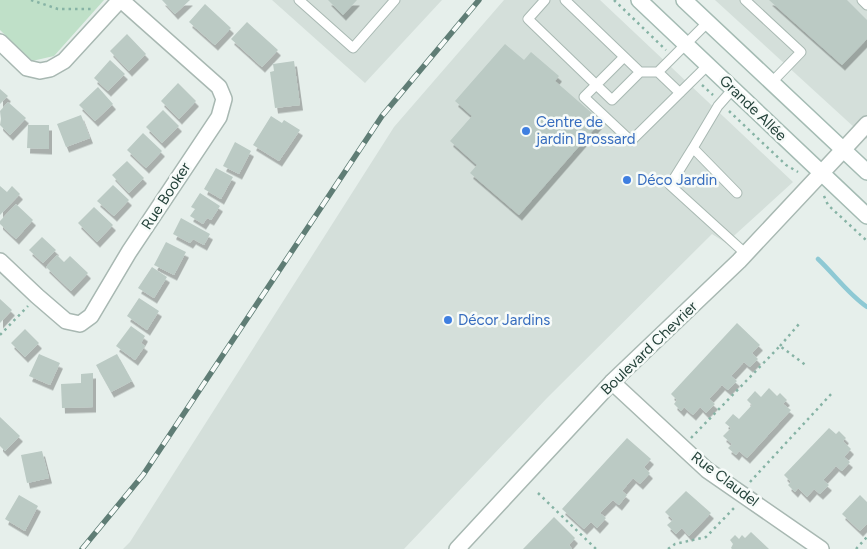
<svg xmlns="http://www.w3.org/2000/svg" width="867" height="549" font-family="Figtree,sans-serif">
<style>
.built{fill:#d4dfda}
.green{fill:#bfe0c8}
.lines{fill:none;stroke-linecap:round;stroke-linejoin:round}
.stream{stroke:#8ec9d4;stroke-width:4.5}
.building{fill:#bbcac4;filter:url(#shadow)}
.service-casing{stroke:#a8b8b2;stroke-width:11}
.minor-casing{stroke:#a8b8b2;stroke-width:18}
.tertiary-casing{stroke:#a8b8b2;stroke-width:18}
.secondary-casing{stroke:#a4bbb3;stroke-width:18}
.path{stroke:#86b3a5;stroke-width:2.5;stroke-dasharray:2.5 4;stroke-linecap:butt}
.service{stroke:#fff;stroke-width:9}
.minor{stroke:#fff;stroke-width:15}
.tertiary{stroke:#fff;stroke-width:15}
.secondary{stroke:#fff;stroke-width:15}
.rail-casing{stroke:#5f7d75;stroke-width:5.5}
.rail{stroke:#f7fbf9;stroke-width:4;stroke-dasharray:11;stroke-linecap:butt}
.shop-dot{fill:#3f7fe0;stroke:#f7fbf9;stroke-width:2}
.labels{text-anchor:middle;dominant-baseline:central;stroke-width:5;stroke-linejoin:round;paint-order:stroke}
.street-label{font-size:15px;fill:#24423a;stroke:#f7fbf9}
.shop-label{font-size:15px;fill:#366cbe;stroke:#f7fbf9;text-anchor:start}
</style>
<defs>
<filter id="shadow"><feDropShadow dx="3" dy="5.5" stdDeviation="0" flood-color="#0004"/></filter>
</defs>
<rect width="100%" height="100%" fill="#e6efeb"/>
<path class="built" d="M272,0H442L365,83Z
M504,0H600L793,182L726,243L712,234L547,398L404,549H123L130,542L394,127Z
M715,0H867V139Z"/>
<path class="green" d="M0,0H104L54,56L32,61L0,30Z"/>
<g class="lines">
<path class="stream" d="M818,259C835,275 848,294 867,307"/>
</g>
<path class="building" d="M162,0H190L175,14Z
M328,0H357L343,15Z
M769,0H847L867,20V39L842,65Z
M205,4L231,28L215,45L189,22Z
M247,22L278,50L262,67L231,39Z
M127,34L146,54L129,71L110,51Z
M505,44L524,60L531,52L559,76L555,81L601,121L519,215L470,173L477,165L450,141L472,116L455,101Z
M110,60L125,74L108,91L94,78Z
M294,61L300,105L275,108L270,72L274,71L273,64Z
M178,83L196,101L179,119L161,101Z
M98,87L113,104L95,121L79,105Z
M0,89L8,96L0,104Z
M8,102L26,118L10,135L0,125L1,119L0,111Z
M163,110L179,126L162,143L146,127Z
M81,115L90,138L66,147L57,124Z
M271,116L282,123L284,120L300,130L279,161L253,145Z
M28,125H49V149L27,148Z
M143,133L162,151L146,168L127,150Z
M235,142L251,151L239,174L223,166Z
M127,161L144,178L129,193L112,175Z
M216,168L233,177L221,199L204,189Z
M113,185L129,200L114,216L97,201Z
M0,186L7,192L12,186L20,194L0,215Z
M200,193L220,206L211,220L207,218L203,224L190,216L195,209L191,207Z
M16,204L33,220L16,239L0,224V221Z
M94,207L113,225L97,242L78,223Z
M181,218L210,234L204,245L193,239L190,243L173,234Z
M42,237L56,250L43,263L29,250Z
M166,242L186,252L174,275L154,265Z
M57,255L64,262L70,256L88,273L71,291L46,267Z
M152,267L167,277L154,298L138,288Z
M139,298L159,311L147,330L127,316Z
M0,299L12,310L0,323Z
M737,323L760,345L752,353L758,359L750,367L744,362L731,376L737,381L728,390L722,385L709,399L715,404L706,413L700,407L693,415L684,407L681,411L674,404L677,400L671,394Z
M131,326L145,336L141,343L145,346L135,360L116,346Z
M25,329L39,343L25,357L11,343Z
M39,354L60,363L50,385L29,376Z
M117,354L132,381L111,392L96,365Z
M93,373V407L62,408L61,384L81,383V374Z
M769,388L777,396L780,393L787,400L783,404L791,410L747,458L739,451L736,455L728,448L732,444L723,436L731,428L725,423L733,414L739,419L752,405L747,400L755,391L761,397Z
M0,417L20,436L5,451L0,446Z
M829,428L836,434L839,431L846,438L843,441L851,449L844,457L850,462L842,471L836,466L823,480L829,485L820,494L814,489L807,497L798,488L795,492L788,485L791,482L784,475Z
M627,438L651,459L644,467L650,473L640,484L633,478L622,491L627,495L619,505L613,500L600,513L606,518L597,528L591,522L584,529L562,509Z
M42,451L49,478L27,483L21,455Z
M686,491L711,513L689,536L682,528L676,534L667,525L673,520L665,512Z
M19,495L38,506L25,531L5,519Z
M860,495L867,502V524L860,531L842,514Z
M554,517L575,538L569,545L572,549H523Z
M751,532L769,549H732L731,548L733,544L730,540L735,535L739,539L742,535L745,538Z"/>
<g class="lines">
<g class="service-casing">
<path id="service" d="M299,0L353,48L395,0
M545,0L528,19L612,100L640,72H658L708,22
M565,0L640,72
M745,0L801,52L772,82
M862,0L867,5
M624,57L584,97L631,141L708,65
M658,72L680,93
M733,89L718,106L693,148L737,193
M693,148L670,185L746,254"/>
</g>
<g class="minor-casing">
<path id="minor" d="M0,42L27,68L40,71L50,69L64,61L120,0
M843,150L867,124
M0,261L37,296L66,321L80,324L91,316L129,252L219,117L224,99L219,87L121,0
M612,382L707,470L821,549"/>
</g>
<g class="tertiary-casing">
<path id="tertiary" d="M457,549L612,382L739,261L843,150"/>
</g>
<g class="secondary-casing">
<path id="secondary" d="M639,0L867,216
M684,0L867,172"/>
</g>
<path class="path" d="M31,0L58,9H93
M614,0L666,50
M702,85L713,95
M729,111L786,165L798,172
M824,196L828,205L867,241
M0,335L28,306
M780,346L799,324
M691,438L780,346L807,366
M750,482L833,392
M538,493L596,549
M668,549L675,544L706,537L736,506
M856,549L867,537"/>
<use href="#service" class="service"/>
<use href="#minor" class="minor"/>
<use href="#tertiary" class="tertiary"/>
<use href="#secondary" class="secondary"/>
<g class="rail-casing">
<path id="rail" d="M82,549L143,475L382,116L479,0"/>
</g>
<use href="#rail" class="rail"/>
</g>
<g class="shop-dot">
<circle cx="526" cy="131" r="5"/>
<circle cx="627" cy="180" r="5"/>
<circle cx="448" cy="320" r="5"/>
</g>
<g class="labels">
<g class="street-label">
<text transform="translate(753 108) rotate(44)">Grande Allée</text>
<text transform="translate(166 196) rotate(-57)">Rue Booker</text>
<text transform="translate(649 348) rotate(-44)">Boulevard Chevrier</text>
<text transform="translate(725 479) rotate(37)">Rue Claudel</text>
</g>
<g class="shop-label">
<text x="536" y="122">Centre de<tspan x="536" dy="17">jardin Brossard</tspan></text>
<text x="637" y="180">Déco Jardin</text>
<text x="458" y="320">Décor Jardins</text>
</g>
</g>
</svg>
